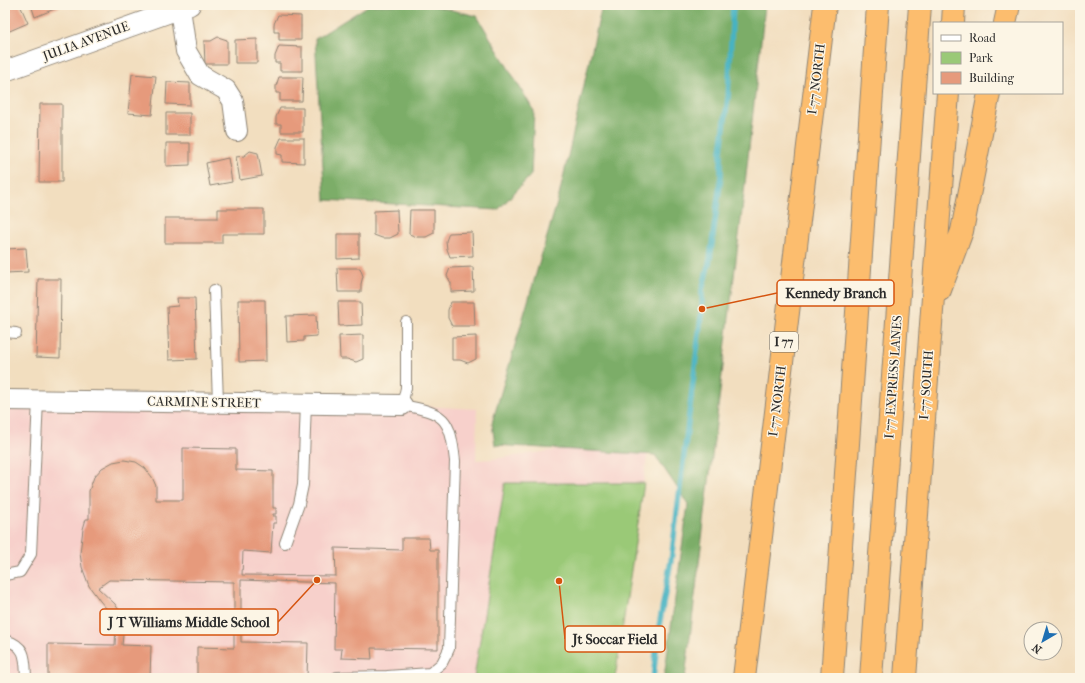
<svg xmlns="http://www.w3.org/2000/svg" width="1085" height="683" font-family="'IM FELL French Canon',serif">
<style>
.built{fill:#f7d0cb}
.green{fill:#9ac977;stroke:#627a51}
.forest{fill:#7bad68;stroke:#536c4a}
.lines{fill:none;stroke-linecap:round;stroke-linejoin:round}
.stream{stroke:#47b3c3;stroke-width:5.5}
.building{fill:#e69a7c}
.service-casing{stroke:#8e8475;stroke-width:12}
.minor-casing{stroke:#8e8475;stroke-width:22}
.motorway-casing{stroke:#8e8475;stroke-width:24}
.service{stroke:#fff;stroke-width:10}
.minor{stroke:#fff;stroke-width:20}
.motorway{stroke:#fcbd6e;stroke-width:22}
.labels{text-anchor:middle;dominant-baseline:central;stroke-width:3;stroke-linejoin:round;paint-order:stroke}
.shield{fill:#fcf5e5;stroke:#6a6863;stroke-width:1}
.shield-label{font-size:12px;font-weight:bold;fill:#2b2b2b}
.street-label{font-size:13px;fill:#2b2b2b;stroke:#fcf5e5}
.leader{fill:none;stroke:#d5540f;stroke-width:1.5}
.callout-dot{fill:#d5540f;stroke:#fcf5e5;stroke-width:1.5}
.callout{fill:#fcf5e5;stroke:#d5540f;stroke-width:1.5}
.callout-label{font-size:14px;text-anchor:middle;font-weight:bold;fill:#2b2b2b}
</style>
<rect width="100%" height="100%" fill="#fcf5e5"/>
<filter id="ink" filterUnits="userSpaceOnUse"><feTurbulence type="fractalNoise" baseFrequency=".025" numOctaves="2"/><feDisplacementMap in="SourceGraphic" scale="8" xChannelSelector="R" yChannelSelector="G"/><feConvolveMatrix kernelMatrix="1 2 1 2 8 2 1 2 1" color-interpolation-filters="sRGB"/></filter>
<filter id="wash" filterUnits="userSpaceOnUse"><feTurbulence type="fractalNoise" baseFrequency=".012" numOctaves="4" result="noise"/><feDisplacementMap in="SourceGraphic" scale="16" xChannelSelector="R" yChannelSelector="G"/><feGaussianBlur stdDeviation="0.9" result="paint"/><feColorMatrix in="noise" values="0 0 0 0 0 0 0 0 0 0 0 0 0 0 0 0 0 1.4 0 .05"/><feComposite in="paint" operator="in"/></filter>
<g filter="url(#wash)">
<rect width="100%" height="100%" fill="#f2debf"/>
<path class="built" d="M5,400L402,405L477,409L476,460L493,459L650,437L615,678H5Z"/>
<path class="green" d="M505,483H644L615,678H474Z"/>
<path class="forest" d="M369,5H430L477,16L534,111L531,175L498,210L325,200L315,39Z
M602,5H765L742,211L685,678H664L688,504L655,455L495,445L492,423L559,196Z"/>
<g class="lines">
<path class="stream" d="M653,678L659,626L671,561L702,309V290L710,259L721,176V151L728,97L733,5"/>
</g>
<g id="blocks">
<path class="building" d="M5,5H20L28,23L5,33Z
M31,5H64L35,17Z
M278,15L301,16V40H279V32H274V24Z
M218,37L227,40V64H205L204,41H211Z
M257,39V63H235V40Z
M279,46L302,47V71H280V63H275V56Z
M132,74L156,76L152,115L128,113Z
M279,77H303L302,101H280V93H276V86Z
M167,82L190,83V105L166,104Z
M40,104H62V182H39Z
M280,108H303V132H281V124H276V117Z
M166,113H190V135H166Z
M281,138H304V163L282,162V155L277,154V147Z
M166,143H190V165L166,166Z
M250,151L258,153L262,176L240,180L236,157L244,156Z
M228,158L232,182L210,186L206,163Z
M218,209H264V234H222V243H165V218H218Z
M397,210L398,234L390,238H382L374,235V211Z
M410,210H434V233L426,237H417L409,234Z
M472,232L473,256L450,257L447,249L446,241L449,233Z
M337,234H359V258L337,259Z
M26,248L28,272L5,273V249Z
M473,267L474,291L451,292V283L447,276L450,268Z
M337,268H360L363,276L361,284V292H338Z
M38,279H61L60,358L36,357Z
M177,298H195L197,359L169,360L167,307L178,306Z
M238,300H265L266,361L239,362Z
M338,302H361L362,325L339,326Z
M451,302H474L475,326H452L448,318V310Z
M316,315L317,336L304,337V341L287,342L286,316Z
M363,335V359L356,362L347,359H340L339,336Z
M476,336V359L468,363L460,360H452V337Z
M183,448L236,449V470L273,471V508H276V514H273V516H276V523H273L271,553L243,551L242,575L336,576L335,548L402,550V538H429L430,550H438V649L371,648L372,659L341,658L342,649H334L335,583L241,580V642L308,643L307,678H197V647L234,648V582L109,580L98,588L115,604L122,615L124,625L122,645L151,646L150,678H48V644L115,645L116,624L111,614L100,601L89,586L82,567L80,553L83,529L86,519H89V491L94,477L102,468L113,462L124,460L136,462L145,468L152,477L156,486V500H183Z"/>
</g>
</g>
<g filter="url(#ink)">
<use href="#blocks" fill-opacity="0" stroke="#8e8475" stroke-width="1"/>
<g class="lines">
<g class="service-casing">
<path id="service" d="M214,290L218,402
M5,332L16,333
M285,543L299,504L303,485L306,403
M5,575L20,572L31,554L38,400
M5,640C27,646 25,659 26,678
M337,678V677L387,676L430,673L442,663L449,649L455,461C450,417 445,413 402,405L406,388V322"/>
</g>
<g class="minor-casing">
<path id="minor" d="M180,8L186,51L200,75L226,90L233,101L237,131
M5,71L190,5
M5,400L402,405"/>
</g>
<g class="motorway-casing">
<path id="motorway" d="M953,23L954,5
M1005,23L1009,5
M940,290L962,231L989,93
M744,678L825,5
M832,678L878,5
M871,678L920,5
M905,678L948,93"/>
</g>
<use href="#service" class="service"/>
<use href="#minor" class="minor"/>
<use href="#motorway" class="motorway"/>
</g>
</g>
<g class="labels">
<rect class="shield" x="770" y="332" width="28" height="20" rx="3"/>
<g class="shield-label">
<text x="784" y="342">I 77</text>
</g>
<g class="street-label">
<text transform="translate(86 41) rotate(-20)">JULIA AVENUE</text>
<text transform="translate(816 79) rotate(-83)">I-77 NORTH</text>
<text transform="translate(893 377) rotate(-86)">I 77 EXPRESS LANES</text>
<text transform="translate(926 385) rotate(-86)">I-77 SOUTH</text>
<text transform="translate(777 401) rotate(-83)">I-77 NORTH</text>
<text transform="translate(204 402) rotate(1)">CARMINE STREET</text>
</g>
</g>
<path class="leader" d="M702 309L777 293M317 580L278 622M559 581L565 639"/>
<g class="callout-dot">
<circle cx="702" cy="309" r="4"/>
<circle cx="317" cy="580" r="4"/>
<circle cx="559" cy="581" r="4"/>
</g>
<g class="callout">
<rect x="777" y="280" width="117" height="26" rx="4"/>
<rect x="100" y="609" width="178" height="26" rx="4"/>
<rect x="565" y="626" width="100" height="26" rx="4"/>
</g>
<g class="callout-label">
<text x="836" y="298">Kennedy Branch</text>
<text x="189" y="627">J T Williams Middle School</text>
<text x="615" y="644">Jt Soccar Field</text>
</g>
<rect width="1085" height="683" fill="none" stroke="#fcf5e5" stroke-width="20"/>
<rect x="933" y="22" width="130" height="72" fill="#fcf5e5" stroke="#a8a49b"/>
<rect x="941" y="35" width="20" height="6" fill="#ffffff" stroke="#a8a49b"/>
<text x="969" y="42" font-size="12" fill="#2b2b2b">Road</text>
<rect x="941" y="52" width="20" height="12" fill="#9ac977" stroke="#a8a49b"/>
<text x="969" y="62" font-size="12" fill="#2b2b2b">Park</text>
<rect x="941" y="72" width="20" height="12" fill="#e69a7c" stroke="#a8a49b"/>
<text x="969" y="82" font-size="12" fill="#2b2b2b">Building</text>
<g transform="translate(1043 641) rotate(218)"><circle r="19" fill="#fcf5e5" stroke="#a8a49b"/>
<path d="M0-3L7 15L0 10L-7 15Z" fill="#1f6fb2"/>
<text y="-6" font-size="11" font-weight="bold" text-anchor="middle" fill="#2b2b2b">N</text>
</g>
</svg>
